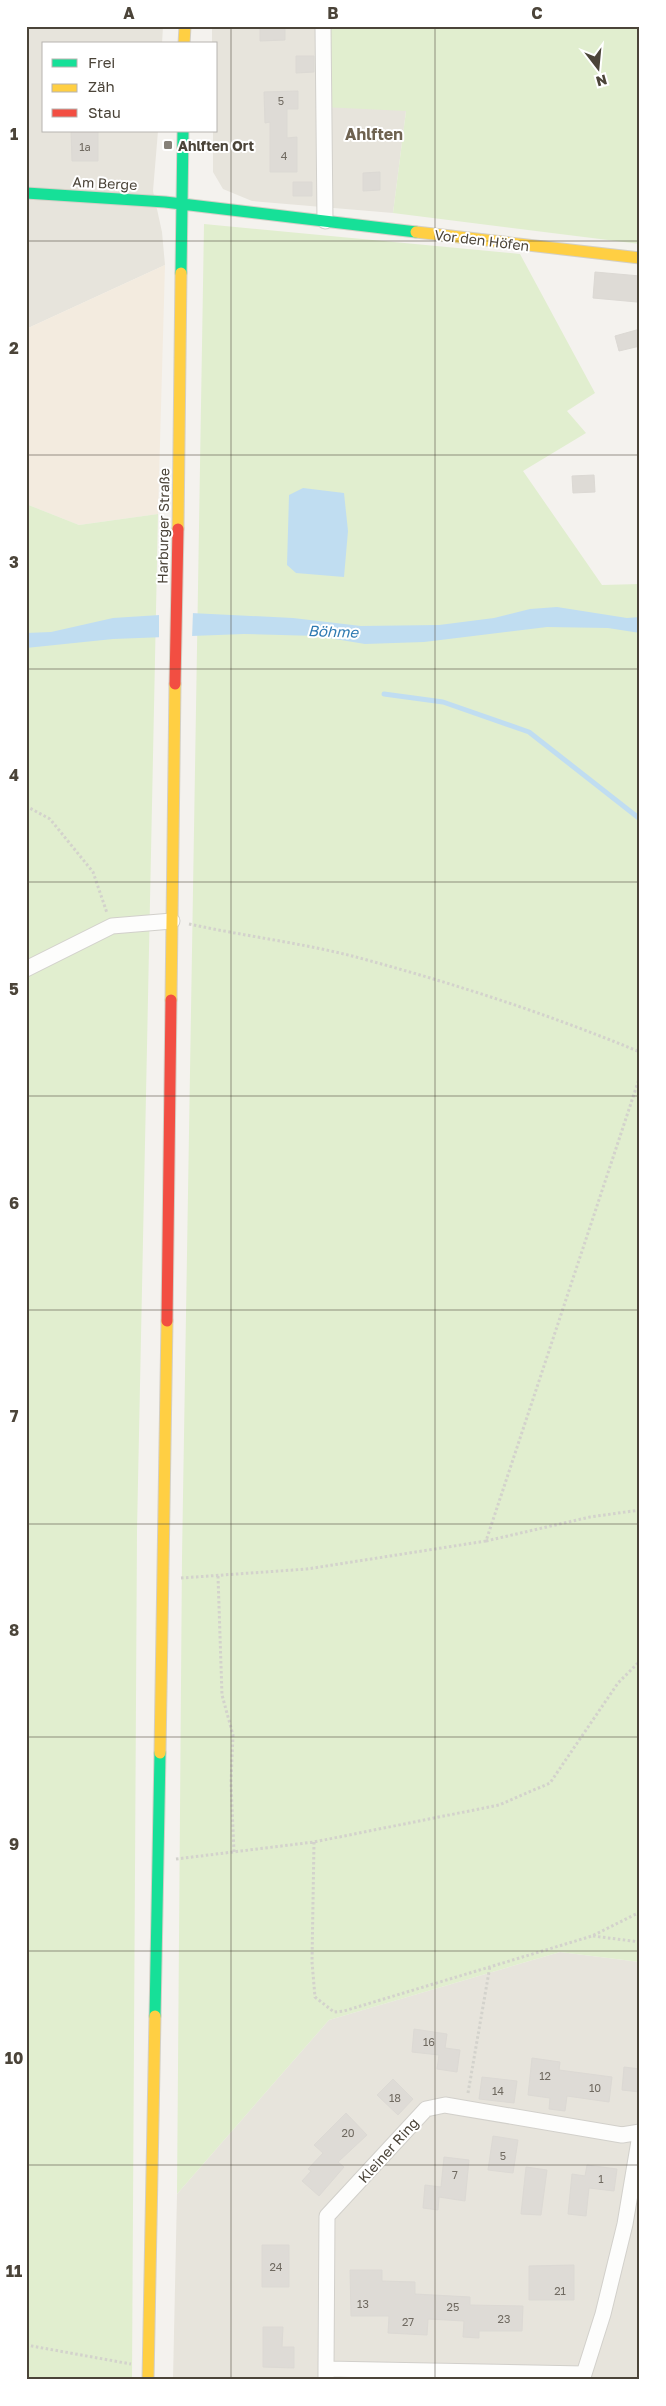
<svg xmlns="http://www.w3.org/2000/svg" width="666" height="2406" font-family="'Golos Text',sans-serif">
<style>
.residential{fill:#e7e4dc}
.commercial{fill:#f3ebdf}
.green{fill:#e1eecf}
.water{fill:#c0ddf1}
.pier{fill:#f4f2ee}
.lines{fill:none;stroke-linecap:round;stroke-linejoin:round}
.stream{stroke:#c0ddf1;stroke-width:5}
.building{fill:#dedbd6;stroke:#dcd9d4}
.street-casing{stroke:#d2d0cb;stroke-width:17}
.fast-casing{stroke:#d3cfc5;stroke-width:13}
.slow-casing{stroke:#d3cfc5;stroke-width:13}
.jam-casing{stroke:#d3cfc5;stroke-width:13}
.path{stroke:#d3d2cc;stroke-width:3;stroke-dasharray:2.5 2.5;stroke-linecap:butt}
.street{stroke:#fdfdfc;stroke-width:15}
.fast{stroke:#16e098;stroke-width:11}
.slow{stroke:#ffcf43;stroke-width:11}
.jam{stroke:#f24e42;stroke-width:11}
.grid{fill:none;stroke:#4b4439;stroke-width:1;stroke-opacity:0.55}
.poi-dot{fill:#868178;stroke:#fff;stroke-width:2}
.labels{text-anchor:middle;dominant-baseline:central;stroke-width:4;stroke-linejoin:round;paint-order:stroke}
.number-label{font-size:11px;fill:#706a61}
.poi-label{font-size:14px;font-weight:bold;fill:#4b4439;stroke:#fff;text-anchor:start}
.street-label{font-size:14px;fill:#4b4439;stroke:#fff}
.water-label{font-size:15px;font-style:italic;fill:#2e7ab2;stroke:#fff}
.quarter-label{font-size:16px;font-weight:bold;fill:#6e6250;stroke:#fff}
.neatline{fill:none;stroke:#4b4439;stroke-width:2}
.grid-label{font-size:16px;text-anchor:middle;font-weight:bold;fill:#4b4439}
</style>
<rect width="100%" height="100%" fill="#f4f2ee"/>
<path class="residential" d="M26,26H163L162,44H44V131H158L153,191L162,232L165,265L26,329Z
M212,26H320L406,111L393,213L252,201L223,189L213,172V131H216V44H212Z
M560,1952L640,1962V2380H173L177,2194L329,2020Z"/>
<path class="commercial" d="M165,265L158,514L79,525L26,504V329Z"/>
<path class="green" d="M320,26H640V244L393,213L406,111L322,107Z
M204,224L520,254L595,393L567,411L586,433L523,471L602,585L640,584V1962L560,1952L329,2020L177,2194L182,1557Z
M26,504L79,525L158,514L137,1531L132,2380H26Z"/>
<path class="water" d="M303,488L344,493L348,531L344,577L296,573L287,565L289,495Z
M557,607L627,618L640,617V633L608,628L547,627L424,642L365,644L317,636L244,634L113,639L26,648V633L51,632L113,618L191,613L293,618L361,626L439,625L494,618L530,609Z"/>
<path class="pier" d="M193,611L192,639L159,640V612Z"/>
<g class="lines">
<path class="stream" d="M384,694L443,702L529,732L640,819"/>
</g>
<path class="building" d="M260,26H285V40L260,41Z
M296,56H314V72L296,73Z
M298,91V109H287V138L297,137V172H270V122L265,123L264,92Z
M71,131H98V161H72Z
M380,172V190L363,191V173Z
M293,182H312V196H293Z
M595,272L640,276L637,302L593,298Z
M640,329V346L619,351L615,336Z
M594,475L595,492L573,493L572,476Z
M414,2029L447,2034L445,2048L460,2050L457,2072L437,2069L439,2055L412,2052Z
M532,2058L560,2062L559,2070L612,2077L609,2102L567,2096L565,2111L549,2109L550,2098L528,2095Z
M624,2067L640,2069V2092L622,2090Z
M482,2077L517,2081L514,2103L479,2099Z
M393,2079L413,2099L398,2115L377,2095Z
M346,2113L367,2135L338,2162L344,2167L319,2196L302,2181L311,2171L308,2169L323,2153L314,2145Z
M493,2136L518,2140L513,2173L488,2170Z
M444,2157L469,2160L465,2201L439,2197L438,2210L423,2208L425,2185L441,2187Z
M587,2165L617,2169L614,2191L589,2188L586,2216L568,2214L572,2174L585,2176Z
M526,2167L547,2170L541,2215L521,2214Z
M262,2245H289V2287H262Z
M574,2265V2300H529V2266Z
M350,2270H382V2281L415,2282V2294L470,2297V2305L523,2306L522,2331H479V2338L463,2337L464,2321L428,2319L427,2335L388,2333L389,2316H351Z
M263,2327H283L282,2347H294V2368L263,2367Z"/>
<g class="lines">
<g class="street-casing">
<path id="street" d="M323,26L325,221
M26,969L112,926L172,921
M326,2369L327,2216L426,2109L445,2105L622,2135L640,2132
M584,2374L603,2314L625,2224L640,2135
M326,2380V2369L584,2374L582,2380"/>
</g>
<g class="fast-casing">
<path id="fast" d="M26,193L165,202L416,232
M181,273L183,131
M155,2016L160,1753"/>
</g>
<g class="slow-casing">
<path id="slow" d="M184,44L185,26
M416,232L640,258
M178,529L181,273
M171,1000L175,684
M160,1753L167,1321
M148,2380L155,2016"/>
</g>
<g class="jam-casing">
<path id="jam" d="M175,684L178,529
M167,1321L171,1000"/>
</g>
<path class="path" d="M26,806L50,819L93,872L107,913
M189,924C244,936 302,943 356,957C453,983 548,1014 640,1052
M486,1541L590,1517L640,1510
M218,1576L222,1695L233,1735L231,1782L234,1853
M181,1578L307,1569L486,1541L640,1076
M314,1842L312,1962L315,1997L334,2012L344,2011L592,1936L640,1912
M176,1859L314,1842L499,1805L550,1783L618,1683L640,1661
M593,1936L640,1942
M468,2093L490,1966
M26,2345L131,2364"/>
<use href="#street" class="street"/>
<use href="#fast" class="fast"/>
<use href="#slow" class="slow"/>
<use href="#jam" class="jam"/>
</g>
<path class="grid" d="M231,26V2380M435,26V2380M26,241H640M26,455H640M26,669H640M26,882H640M26,1096H640M26,1310H640M26,1524H640M26,1737H640M26,1951H640M26,2165H640"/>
<rect class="poi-dot" x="163" y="140" width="10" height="10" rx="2.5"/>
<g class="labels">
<g class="number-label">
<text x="281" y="100">5</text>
<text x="85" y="146">1a</text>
<text x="284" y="155">4</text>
<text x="429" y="2041">16</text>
<text x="545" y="2075">12</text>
<text x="595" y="2087">10</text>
<text x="498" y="2090">14</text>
<text x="395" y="2097">18</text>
<text x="348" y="2132">20</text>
<text x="503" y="2155">5</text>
<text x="455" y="2174">7</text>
<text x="601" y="2178">1</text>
<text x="276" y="2266">24</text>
<text x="560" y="2290">21</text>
<text x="363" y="2303">13</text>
<text x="453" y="2306">25</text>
<text x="504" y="2318">23</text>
<text x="408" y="2321">27</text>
</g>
<g class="poi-label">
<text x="178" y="145">Ahlften Ort</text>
</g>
<g class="street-label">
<text transform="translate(105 183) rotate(3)">Am Berge</text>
<text transform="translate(482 240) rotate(7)">Vor den Höfen</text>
<text transform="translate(163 526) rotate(-89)">Harburger Straße</text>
<text transform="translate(388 2150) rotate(-48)">Kleiner Ring</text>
</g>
<g class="water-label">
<text transform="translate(333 631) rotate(2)">Böhme</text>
</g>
<g class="quarter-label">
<text x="374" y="134">Ahlften</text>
</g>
</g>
<rect width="666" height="2406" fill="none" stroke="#ffffff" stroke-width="55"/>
<rect x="42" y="42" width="175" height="90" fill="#ffffff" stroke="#b7b4b0"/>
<rect x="52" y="59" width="25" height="8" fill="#16e098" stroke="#b7b4b0"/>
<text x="88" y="68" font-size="15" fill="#4b4439">Frei</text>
<rect x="52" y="84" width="25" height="8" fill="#ffcf43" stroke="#b7b4b0"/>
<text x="88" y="92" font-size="15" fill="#4b4439">Zäh</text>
<rect x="52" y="109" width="25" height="8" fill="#f24e42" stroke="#b7b4b0"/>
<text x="88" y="118" font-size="15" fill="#4b4439">Stau</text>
<g transform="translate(598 68) rotate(164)" stroke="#ffffff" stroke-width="4" paint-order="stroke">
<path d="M0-4L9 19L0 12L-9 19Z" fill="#4b4439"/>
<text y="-8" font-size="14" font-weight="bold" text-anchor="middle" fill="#4b4439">N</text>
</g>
<rect x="28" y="28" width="610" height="2350" class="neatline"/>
<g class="grid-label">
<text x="129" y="19">A</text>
<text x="333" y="19">B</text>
<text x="537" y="19">C</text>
<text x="14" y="140">1</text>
<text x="14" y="354">2</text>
<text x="14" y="568">3</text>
<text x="14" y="781">4</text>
<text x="14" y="995">5</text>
<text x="14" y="1209">6</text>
<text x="14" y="1422">7</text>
<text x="14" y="1636">8</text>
<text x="14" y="1850">9</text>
<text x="14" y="2064">10</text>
<text x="14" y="2277">11</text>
</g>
</svg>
